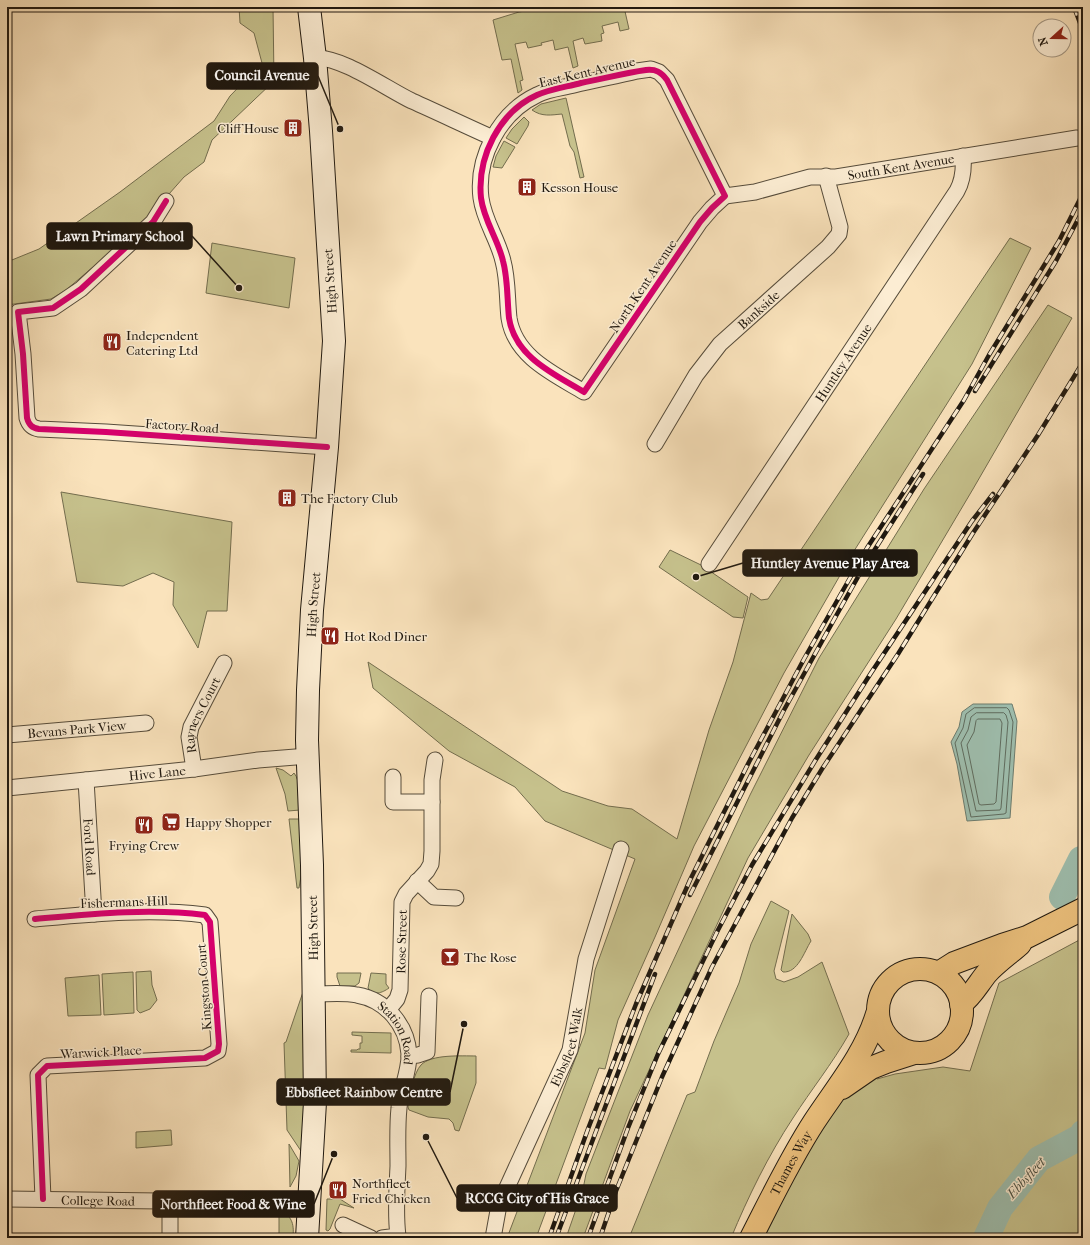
<svg xmlns="http://www.w3.org/2000/svg" width="1090" height="1245" font-family="'IM FELL French Canon',serif">
<style>
.green{fill:#c6c18c;stroke:#736d4e}
.water{fill:#9ebeae;stroke:#6c7c6f}
.lines{fill:none;stroke-linecap:round;stroke-linejoin:round}
.shore{stroke:#5f6c5f;stroke-width:1}
.river{stroke:#9ebeae;stroke-width:26}
.street-casing{stroke:#564c3b;stroke-width:17}
.secondary-casing{stroke:#201910;stroke-width:24}
.primary-casing{stroke:#201910;stroke-width:24}
.street{stroke:#fcedd3;stroke-width:15}
.secondary{stroke:#fcedd3;stroke-width:22}
.primary{stroke:#edc27e;stroke-width:22}
.rail-casing{stroke:#201910;stroke-width:4.5}
.rail{stroke:#fcedd3;stroke-width:3;stroke-dasharray:9;stroke-linecap:butt}
.cycleway-casing{stroke:#fcedd3;stroke-width:8}
.cycleway{stroke:#d6006c;stroke-width:6}
.labels{text-anchor:middle;dominant-baseline:central;stroke-width:3;stroke-linejoin:round;paint-order:stroke}
.street-label{font-size:13px;fill:#201910;stroke:#fcedd3}
.poi-label{font-size:13px;fill:#201910;stroke:#fcedd3;text-anchor:start}
.water-label{font-size:14px;font-style:italic;fill:#4c5347;stroke:#fcedd3}
.leader{fill:none;stroke:#201910;stroke-width:1.5}
.callout-dot{fill:#201910;stroke:#fcedd3;stroke-width:1.5}
.callout{fill:#201910;stroke:#201910;stroke-width:1.5}
.callout-label{font-size:14px;text-anchor:middle;font-weight:bold;fill:#fff}
</style>
<rect width="100%" height="100%" fill="#fae3bc"/>
<filter id="stains"><feTurbulence type="fractalNoise" baseFrequency=".005" numOctaves="4"/><feColorMatrix values="0 0 0 0 .2 0 0 0 0 .09 0 0 0 0 .02 0 0 0 .5 -.17"/></filter>
<radialGradient id="worn" r=".72"><stop offset=".6" stop-color="#630" stop-opacity="0"/><stop offset="1" stop-color="#630" stop-opacity=".3"/></radialGradient>
<path class="green" d="M239,7H273L274,81L212,140L204,162L184,177L139,228L66,290L51,299L7,305V262L39,249L120,192L214,121L230,96L262,63L254,33L240,23Z
M549,7H624L629,29L620,31L618,22L602,26L604,33L601,34L602,41L585,44L583,38L573,41L578,66L573,68L568,47L555,50L553,40L541,43L542,45L528,48L526,42L515,44L523,80L520,81L522,90L518,93L511,59L502,60L493,20L519,12Z
M566,98L584,177L580,178L574,152L570,146L562,114C551,115 542,117 532,110L541,104Z
M524,117L529,122L528,126L517,144L506,138L512,129Z
M504,141L515,147L502,168L493,167L496,156Z
M1010,238L1031,248L972,364L854,551L784,673L694,846L655,937L618,1020L605,1069L599,1068L536,1238H507L585,1033L595,970L635,859L545,821L515,787L449,751L373,688L368,662L562,791L608,806L632,809L677,839L709,730L733,662L751,593L761,600L768,599Z
M212,243L295,258L289,308L206,293Z
M1048,305L1072,318L973,489L896,619L809,755L748,858L630,1111L583,1238H566L583,1189L586,1174L648,1015L750,795L819,658L924,489Z
M61,492L232,522L227,611H207L198,648L173,605L174,582L153,573L123,586L77,582Z
M670,550L701,565L748,597L743,618L733,617L659,567Z
M276,768L283,770L291,776L294,773C301,781 299,799 300,810L288,811L285,794Z
M289,819H302L303,864L299,888H297Z
M771,901L789,911L774,971L776,979L784,982L798,977L822,962L849,1034C832,1064 811,1090 793,1118C768,1156 748,1197 731,1238H629L687,1095L695,1092L714,1041L739,983L751,944Z
M792,914L808,934L811,941C804,952 798,973 783,972L781,970Z
M1083,938V1238H760L771,1215L840,1099L875,1074L877,1079L895,1074L943,1067L970,1071L999,983Z
M151,971L152,985L157,1000L150,1009L140,1013L137,1010L136,972Z
M133,972L134,1013L104,1015L102,974Z
M337,973H361L359,983L355,986H340L337,977Z
M371,973L386,974V984L389,988C382,993 374,996 368,988Z
M99,975L101,1015L68,1016L65,978Z
M304,989L306,1103L301,1151L287,1130L284,1043L286,1042Z
M352,1032L391,1033V1053L351,1052V1050H357L358,1049H360V1043H362V1036L352,1035Z
M476,1056V1083L459,1131L455,1130L453,1123L449,1119L428,1117L409,1110L408,1107C409,1096 414,1072 421,1065C431,1054 462,1056 476,1056Z
M171,1130L172,1145L136,1148V1132Z
M289,1144L299,1161L296,1176L290,1187Z
M327,1199H340L354,1208L340,1204L330,1229L328,1231L326,1230Z
M281,1211C293,1217 294,1225 293,1238H279V1216Z"/>
<path class="water" d="M973,704H1012L1017,721L1010,818L967,821L957,764L951,742L959,727L962,712Z"/>
<g class="lines">
<path class="shore" d="M1007,708L1009,710L1013,722L1006,813L1004,814L971,817L955,743L963,728L966,714L974,708Z
M1004,713L1006,715L1008,722L1001,808L1000,810L976,811L961,743L968,730L971,717L976,713Z
M978,719H1000L1002,723L996,802L994,804L981,805L979,804L967,745L974,732L976,721Z"/>
<path class="river" d="M1062,897L1081,859L1083,860
M986,1238L1000,1208L1039,1159L1082,1136L1083,1133"/>
<g class="street-casing">
<g id="street">
<path d="M315,58C341,56 387,89 412,101C439,113 466,126 493,138"/>
<path d="M651,69L659,72L667,80L725,196L712,208L700,222L584,392C554,374 515,357 509,318C507,299 508,279 503,261C498,239 484,221 481,198C476,158 499,113 537,95C548,89 562,88 574,85C595,80 616,76 637,71Z"/>
<path id="s1" d="M725,196L755,192L810,177H836L1077,138"/>
<path d="M166,201L153,222L81,289L53,308L18,312L23,354L27,418C29,425 32,428 39,429L106,432L327,447"/>
<path id="s2" d="M655,444L696,375L720,344L828,247L839,234L840,227L826,176"/>
<path id="s3" d="M709,564L957,191C963,180 964,168 963,156"/>
<path id="s4" d="M7,735L146,723"/>
<path id="s5" d="M194,769L189,737L191,727L224,663"/>
<path d="M393,777V802H432"/>
<path id="s6" d="M86,780L94,914"/>
<path id="s7" d="M7,788L194,769L258,760L308,756"/>
<path d="M417,881L434,897L456,898"/>
<path d="M35,919C91,914 149,908 205,915L210,922L219,1044L218,1051L205,1058L47,1066L38,1075L43,1199"/>
<path id="s8" d="M314,994C328,994 343,992 357,995C386,1000 407,1025 409,1054C410,1069 400,1092 399,1108C397,1127 398,1147 398,1166C397,1189 395,1213 398,1236L382,1238"/>
<path id="s9" d="M388,1010L397,999L400,990L402,902L406,894L427,871L431,864L432,851V780L435,760"/>
<path d="M409,1056L418,1055L427,1052L429,996"/>
<path id="s10" d="M7,1199L309,1203"/>
<path d="M343,1225L371,1238"/>
<path d="M170,1238V1201"/>
<path id="s11" d="M493,1238L499,1205L570,1050L586,959L621,849"/>
</g>
</g>
<g class="secondary-casing">
<g id="secondary">
<path id="s12" d="M307,1238L315,1102L312,865L307,740L308,690L312,610L327,447L334,341L321,131L315,58L309,7"/>
</g>
</g>
<g class="primary-casing">
<g id="primary">
<circle cx="920" cy="1011" r="42"/>
<path d="M940,973L943,970L954,963L1002,945L1027,937L1083,909"/>
<path d="M961,1004C972,996 978,984 987,973C997,962 1009,954 1020,944"/>
<path d="M842,1088L871,1068L886,1062L914,1053"/>
<path id="s13" d="M751,1238C771,1199 790,1159 814,1122C837,1087 865,1054 877,1014"/>
</g>
</g>
<use href="#street" class="street"/>
<use href="#secondary" class="secondary"/>
<use href="#primary" class="primary"/>
<g class="rail-casing">
<path id="rail" d="M1074,7L1083,31
M975,391L1056,261L1083,210
M690,895L784,710L836,616L863,568L923,474
M549,1238L588,1129L636,1004L690,880L749,762L804,659L867,548L964,400L989,355L1059,241L1083,193
M556,1238L655,974
M588,1238L628,1128L658,1054L718,930L752,865L815,761L871,673L972,521L993,494
M600,1238L616,1191L662,1077L712,967L792,818L822,769L898,654L973,533L1038,435L1083,362"/>
</g>
<use href="#rail" class="rail"/>
<g class="cycleway-casing">
<path id="cycleway" d="M646,70C656,69 661,72 667,80L725,196L712,208L700,222L584,392C554,374 515,357 509,318C507,299 508,279 503,261C498,239 484,221 481,198C477,157 499,112 537,95C551,89 566,87 581,83C603,79 624,73 646,70Z
M166,201L153,222L81,289L53,308L18,312L23,354L27,418C29,425 32,428 39,429L106,432L327,447
M35,919C91,914 149,908 205,915L210,922L219,1044L218,1051L205,1058L47,1066L38,1075L43,1199"/>
</g>
<use href="#cycleway" class="cycleway"/>
</g>
<defs>
<g id="building-square" transform="scale(1)"><rect x="-9" y="-9" width="18" height="18" rx="4" fill="#8f2418" stroke="#fcedd3"/><path d="M-4-6H4V6H1V3H-1V6H-4ZM-2.5-4.3h1.7v1.8h-1.7ZM.8-4.3h1.7v1.8H.8ZM-2.5-1h1.7V.8h-1.7ZM.8-1h1.7V.8H.8Z" fill="#fff"/></g>
<g id="restaurant-square" transform="scale(1)"><rect x="-9" y="-9" width="18" height="18" rx="4" fill="#8f2418" stroke="#fcedd3"/><path d="M-5-6h1v4h1v-4h1v4h1v-4h1v5L-1.5 .5V6h-2V.5L-5-1ZM5-6V6H3V1.5H1.5Q1.5-4 5-6Z" fill="#fff"/></g>
<g id="supermarket-square" transform="scale(1)"><rect x="-9" y="-9" width="18" height="18" rx="4" fill="#8f2418" stroke="#fcedd3"/><path d="M-6-5.5h2.5l.6 2H6L4.5 2H-2.5L-4.4-4H-6ZM-1.5 3.2a1.3 1.3 0 1 0 .1 0ZM3 3.2a1.3 1.3 0 1 0 .1 0Z" fill="#fff"/></g>
<g id="bar-square" transform="scale(1)"><rect x="-9" y="-9" width="18" height="18" rx="4" fill="#8f2418" stroke="#fcedd3"/><path d="M-6-5H6L.8 .8V4.5H3.5V6h-7V4.5H-.8V.8Z" fill="#fff"/></g>
</defs>
<g fill-rule="evenodd">
<use href="#building-square" x="293" y="128"/>
<use href="#building-square" x="527" y="187"/>
<use href="#restaurant-square" x="112" y="342"/>
<use href="#building-square" x="287" y="498"/>
<use href="#restaurant-square" x="330" y="636"/>
<use href="#supermarket-square" x="171" y="822"/>
<use href="#restaurant-square" x="144" y="825"/>
<use href="#bar-square" x="450" y="957"/>
<use href="#restaurant-square" x="338" y="1190"/>
</g>
<g class="labels">
<g class="street-label">
<text transform="translate(587 72) rotate(-13)">East Kent Avenue</text>
<text stroke="none"><textPath href="#s1" startOffset="179">South Kent Avenue</textPath></text>
<text transform="translate(330 281) rotate(-94)">High Street</text>
<text transform="translate(643 286) rotate(-56)">North Kent Avenue</text>
<text stroke="none"><textPath href="#s2" startOffset="171">Bankside</textPath></text>
<text stroke="none"><textPath href="#s3" startOffset="242">Huntley Avenue</textPath></text>
<text transform="translate(182 426) rotate(4)">Factory Road</text>
<text stroke="none"><textPath href="#s12" startOffset="634">High Street</textPath></text>
<text stroke="none"><textPath href="#s5" startOffset="57">Rayners Court</textPath></text>
<text stroke="none"><textPath href="#s4" startOffset="70">Bevans Park View</textPath></text>
<text stroke="none"><textPath href="#s7" startOffset="151">Hive Lane</textPath></text>
<text stroke="none"><textPath href="#s6" startOffset="67">Ford Road</textPath></text>
<text transform="translate(124 902) rotate(-2)">Fishermans Hill</text>
<text transform="translate(313 928) rotate(-91)">High Street</text>
<text stroke="none"><textPath href="#s9" startOffset="72">Rose Street</textPath></text>
<text transform="translate(204 987) rotate(-94)">Kingston Court</text>
<text stroke="none"><textPath href="#s8" startOffset="103">Station Road</textPath></text>
<text stroke="none"><textPath href="#s11" startOffset="206">Ebbsfleet Walk</textPath></text>
<text transform="translate(101 1052) rotate(-3)">Warwick Place</text>
<text stroke="none"><textPath href="#s13" startOffset="85">Thames Way</textPath></text>
<text stroke="none"><textPath href="#s10" startOffset="91">College Road</textPath></text>
</g>
<g class="poi-label">
<text x="279" y="128" text-anchor="end">Cliff House</text>
<text x="541" y="187">Kesson House</text>
<text x="126" y="335">Independent<tspan x="126" dy="15">Catering Ltd</tspan></text>
<text x="301" y="498">The Factory Club</text>
<text x="344" y="636">Hot Rod Diner</text>
<text x="185" y="822">Happy Shopper</text>
<text x="144" y="845" text-anchor="middle">Frying Crew</text>
<text x="464" y="957">The Rose</text>
<text x="352" y="1183">Northfleet<tspan x="352" dy="15">Fried Chicken</tspan></text>
</g>
<g class="water-label">
<text transform="translate(1026 1178) rotate(-48)">Ebbsfleet</text>
</g>
</g>
<path class="leader" d="M340 129L318 76M239 288L192 236M696 577L743 563M464 1024L450 1092M426 1137L457 1198M334 1154L314 1204"/>
<g class="callout-dot">
<circle cx="340" cy="129" r="4"/>
<circle cx="239" cy="288" r="4"/>
<circle cx="696" cy="577" r="4"/>
<circle cx="464" cy="1024" r="4"/>
<circle cx="426" cy="1137" r="4"/>
<circle cx="334" cy="1154" r="4"/>
</g>
<g class="callout">
<rect x="207" y="63" width="111" height="26" rx="4"/>
<rect x="47" y="223" width="145" height="26" rx="4"/>
<rect x="743" y="550" width="174" height="26" rx="4"/>
<rect x="277" y="1079" width="173" height="26" rx="4"/>
<rect x="457" y="1185" width="160" height="26" rx="4"/>
<rect x="153" y="1191" width="161" height="26" rx="4"/>
</g>
<g class="callout-label">
<text x="262" y="80">Council Avenue</text>
<text x="120" y="241">Lawn Primary School</text>
<text x="830" y="568">Huntley Avenue Play Area</text>
<text x="364" y="1097">Ebbsfleet Rainbow Centre</text>
<text x="537" y="1203">RCCG City of His Grace</text>
<text x="233" y="1209">Northfleet Food &amp; Wine</text>
</g>
<rect width="1090" height="1245" fill="none" stroke="#fae3bc" stroke-width="24"/>
<rect x="8" y="8" width="1074" height="1229" fill="none" stroke="#201910" stroke-width="2"/>
<rect x="12" y="12" width="1066" height="1221" fill="none" stroke="#201910"/>
<g transform="translate(1052 38) rotate(249)"><circle r="19" fill="#fcedd3" stroke="#a49885"/>
<path d="M0-3L7 15L0 10L-7 15Z" fill="#8f2418"/>
<text y="-6" font-size="11" font-weight="bold" text-anchor="middle" fill="#201910">N</text>
</g>
<rect width="100%" height="100%" filter="url(#stains)"/>
<rect width="100%" height="100%" fill="url(#worn)"/>
</svg>
